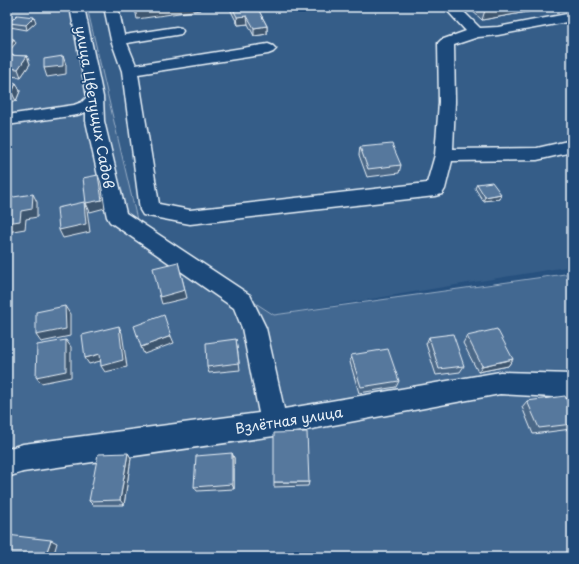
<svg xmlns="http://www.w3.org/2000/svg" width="579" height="564" font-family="'Playpen Sans',sans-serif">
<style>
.built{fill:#355d88}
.green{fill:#436891;stroke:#96acc4}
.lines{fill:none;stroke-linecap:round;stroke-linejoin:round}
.minor-casing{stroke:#e8f1f8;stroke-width:3}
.minor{fill:#1f4a7a;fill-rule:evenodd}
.wall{fill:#4b6787;stroke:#e8f1f8}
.shaded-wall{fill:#3d546e;stroke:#e8f1f8}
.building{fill:#57789d;stroke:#e8f1f8}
.labels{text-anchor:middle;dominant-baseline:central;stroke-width:3.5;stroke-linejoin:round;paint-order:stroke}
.street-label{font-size:14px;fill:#e8f1f8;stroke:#1f4a7a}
</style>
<rect width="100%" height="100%" fill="#27517f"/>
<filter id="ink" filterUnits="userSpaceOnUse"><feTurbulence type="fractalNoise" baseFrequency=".025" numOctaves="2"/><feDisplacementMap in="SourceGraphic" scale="8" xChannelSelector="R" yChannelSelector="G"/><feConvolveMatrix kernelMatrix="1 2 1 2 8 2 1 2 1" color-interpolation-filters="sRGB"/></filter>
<g filter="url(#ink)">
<path class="built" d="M87,7H572V266L274,315L139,228Z"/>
<path class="green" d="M7,7H87L139,228L274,315L572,273V557H7Z"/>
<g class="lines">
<g class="minor-casing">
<path id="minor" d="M70,7H84L103,97L104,121L126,213L250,295L266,328L284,409L500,372L572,374V398L500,394L274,436L23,472L7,477V449L23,444L259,413L242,328L234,308L110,222L107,217L86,121V112L77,115L7,125V115L74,105L82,102L87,97Z
M104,7H118L124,35L176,27L181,28L183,31L181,34L176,35L127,43L136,65L268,44L273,46L276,49L273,52L268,54L138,74L159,204L190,210L427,183L435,155L439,102L438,43L441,40L466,31L444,7H459L480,28L498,27L572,13V21L498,35L478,37L454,45L455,102L453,149L537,148L572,140V152L537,160L452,161L445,189L442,194L435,196L190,224L143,215L140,210L122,71L111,40Z"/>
</g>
<use href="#minor" class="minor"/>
</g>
<path class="wall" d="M229,7H257L267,26V34L254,36L248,24L238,25Z
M468,7H555L482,20Z
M36,22L27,30L10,27L9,23Z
M7,55L27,56L30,64L21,77L7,76Z
M7,83H16L20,91L16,101H7Z
M360,147L401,165L399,173L367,177L359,155Z
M477,184L501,194L499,199L483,201L475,188Z
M467,336L513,359L508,366L478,372L463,343Z
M429,337L464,366L460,372L436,375L426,344Z
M236,339L240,370L209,373L207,367Z
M351,355L399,381L396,387L359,393L350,362Z
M527,401L572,412V428L571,429L533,434L522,407Z
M128,453L131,458L124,505H93L89,501Z
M232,453L234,458V489L197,491L194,487Z
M274,482H309L308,486L274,487Z"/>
<path class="shaded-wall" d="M7,7H8L11,14L7,19Z
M140,7H200V10L137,19L135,8Z
M486,7H555L482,20Z
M247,16L248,24L238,25L237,17Z
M34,17L36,22L27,30L26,25Z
M267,26V34L254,36V28Z
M14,39L16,43L9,51L7,47Z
M27,56L30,64L21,77L18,69Z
M63,56L66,65V74L47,77L44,68Z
M16,83L20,91L16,101L12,93Z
M98,175L101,183L105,208L90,212L86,203Z
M33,194L37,202V217L26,219L25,229L7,232V223L21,211Z
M501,194L499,199L483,201L485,197Z
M84,202L87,210L90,232L63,238L59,230Z
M178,262L187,298L162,304L160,297Z
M65,306L70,314V336L41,342L36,335Z
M119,326L122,333L127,367L105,372L101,366Z
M171,336L174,343L144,354L141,347Z
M66,340L71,347V377L41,383L36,377Z
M100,354L104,360L89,364L85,358Z
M513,359L508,366L478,372L482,366Z
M128,453L131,458L124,505L120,500Z
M232,453L234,458V489L232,484Z
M51,540L57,543L53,557H45Z"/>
<path class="building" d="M232,7H257L267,26L254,28L247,16L237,17Z
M17,15L34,17L26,25L9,23Z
M7,38L14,39L7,47Z
M7,55L27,56L18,69L7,68Z
M63,56V66L44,68V59Z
M7,83H16L12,93H7Z
M392,144L401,165L368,169L360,147Z
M98,175L102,200L86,203L83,178Z
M492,182L501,194L485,197L477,184Z
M33,194L32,209L21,211L20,221L7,223V198Z
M84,202L86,224L59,230L57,208Z
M178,262L185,290L160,297L153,268Z
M65,306L66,329L36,335V312Z
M164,315L171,336L141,347L134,326Z
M119,326L123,360L101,366L100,354L85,358L82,335Z
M497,329L513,359L482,366L467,336Z
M453,334L464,366L439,369L429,337Z
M236,339L239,363L207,367L206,343Z
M66,340V371L36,377L37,345Z
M388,349L399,381L361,387L351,355Z
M565,396L572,412V424L539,428L527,401Z
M307,432L309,482H274V433Z
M128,453L120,500L89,501L98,454Z
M232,453V484L194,487L196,456Z
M7,535L51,540L45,557H7Z"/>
</g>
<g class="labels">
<g class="street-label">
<text transform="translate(95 107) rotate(80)">улица Цветущих Садов</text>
<text transform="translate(289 420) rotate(-9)">Взлётная улица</text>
</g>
</g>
<rect width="579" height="564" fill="none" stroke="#1f4a7a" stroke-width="24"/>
<rect x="12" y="12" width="555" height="540" fill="none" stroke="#e8f1f8" stroke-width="1.5" filter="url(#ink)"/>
</svg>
